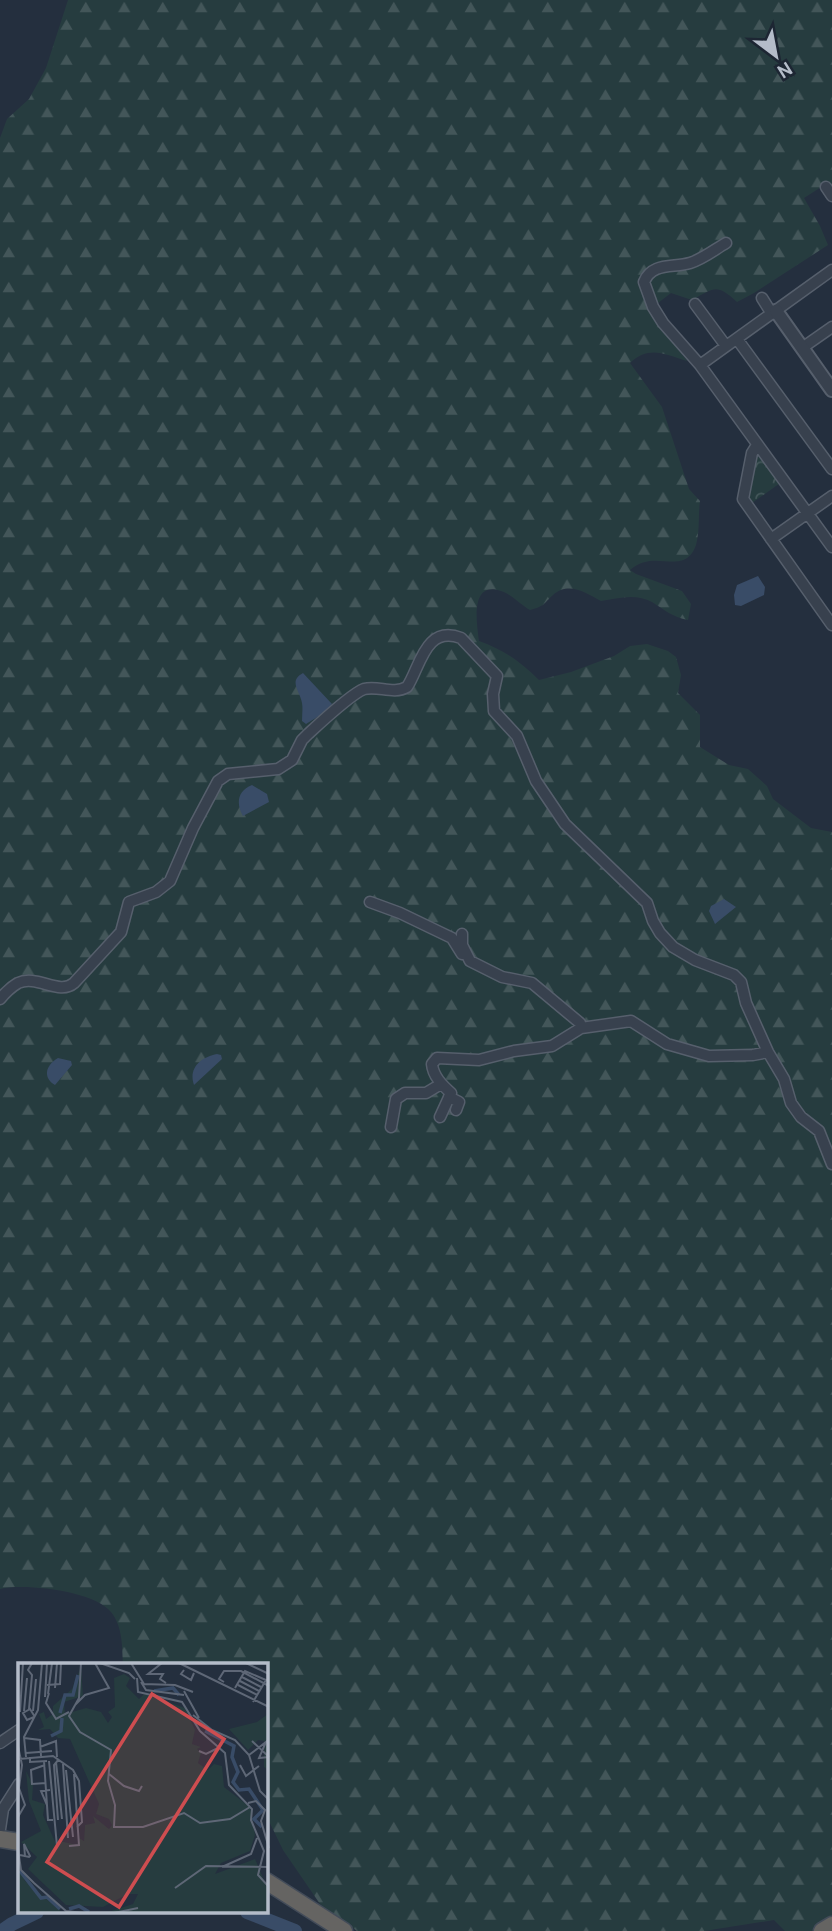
<svg xmlns="http://www.w3.org/2000/svg" width="832" height="1931" font-family="Cabin,sans-serif">
<style>
.forest{fill:url(#forest-firs)}
.park{fill:url(#park-crowns)}
.water{fill:#394c67}
.lines{fill:none;stroke-linecap:round;stroke-linejoin:round}
.river{stroke:#394c67;stroke-width:14}
.minor-casing{stroke:#565f6c;stroke-width:13}
.tertiary-casing{stroke:#565f6c;stroke-width:16}
.trunk-casing{stroke:#434c59;stroke-width:19}
.minor{stroke:#38414e;stroke-width:10}
.tertiary{stroke:#38414e;stroke-width:12}
.trunk{stroke:#656462;stroke-width:16}
.inset-river{fill:none;stroke:#394c67;stroke-width:3.5}
.inset-road{fill:none;stroke:#5e6776;stroke-width:2}
.view{fill:#ce4d50;fill-opacity:0.15;stroke:#ce4d50;stroke-width:3.5}
.inset-edge{fill:none;stroke:#b4bcc9;stroke-width:3.5}
</style>
<defs>
<pattern id="forest-firs" width="22" height="20" patternUnits="userSpaceOnUse" patternTransform="scale(1.75)"><rect width="22" height="20" fill="#263c3f"/><path d="M5 1l3.5 6h-7zM16 11l3.5 6h-7z" fill="#435659"/></pattern>
<pattern id="park-crowns" width="20" height="18" patternUnits="userSpaceOnUse" patternTransform="scale(1.75)"><rect width="20" height="18" fill="#263c3f"/><path d="M2 6a3 3 0 1 1 6 0M12 15a3 3 0 1 1 6 0" fill="none" stroke="#435659"/></pattern>
</defs>
<rect width="100%" height="100%" fill="#242f3e"/>
<path class="forest" d="M68,0H832V185L829,182L804,198L820,226L828,245L754,293L737,302C716,283 715,288 692,300L671,293L649,310L687,361C664,354 649,345 630,363L662,407L689,489L700,501C698,515 700,531 696,545C684,578 655,547 630,570L636,574L682,591L691,604L688,620C672,617 665,610 652,602C637,593 617,598 601,601C586,593 569,581 553,595C543,604 545,606 530,610C521,605 511,594 501,591C469,580 477,625 479,641C504,650 520,661 539,680L571,672L614,656L630,646L647,644L668,651L676,657L681,675L678,693L700,715V747L729,765L748,769L767,786L773,799L811,828L832,832V1918L812,1931H785L774,1920L704,1931H357L320,1904L283,1850L266,1815V1665H123C122,1647 123,1627 111,1612C94,1591 25,1583 0,1589V138L7,119L29,99L46,68Z"/>
<path class="park" d="M758,446L783,481L752,503H747Z"/>
<path class="water" d="M758,576L765,587L764,595L741,606L735,605L734,595L737,585Z
M303,673L332,704L327,711L306,724L302,721C302,715 303,709 302,703C300,691 288,681 303,673Z
M252,785L267,794L269,802L243,816C236,804 237,791 252,785Z
M724,899L736,907L715,924L709,911L711,906Z
M217,1054L221,1055L222,1059L194,1085C188,1068 201,1057 217,1054Z
M58,1058L71,1061L72,1065L55,1085C42,1077 46,1065 58,1058Z"/>
<g class="lines">
<path class="river" d="M247,1912L295,1931
M2,1931L12,1924L37,1912"/>
<g class="minor-casing">
<path id="minor" d="M826,187L832,196
M726,243C714,250 703,259 690,263C673,268 652,262 644,282L653,307L663,323L700,365L832,547
M762,298L772,314
M695,304L726,346
M737,339L832,469
M802,348L832,327
M700,365L832,270
M757,445L752,453L743,499L832,625
M771,539L832,496
M370,902L400,913L452,938L462,954
M462,934V945L470,961L502,977L532,983L580,1023L581,1028
M0,999C5,993 11,987 18,983C37,974 59,996 74,983L121,932L129,902L156,892L170,881L193,828L218,781L228,774L278,769L292,760L302,740L308,734C320,723 351,694 364,689C378,685 393,695 407,687C420,668 425,624 461,638L497,676L493,694L494,711L517,736L536,781L565,824L647,903L653,921L660,933L673,947L695,960L734,975L741,982L746,1003L768,1052L784,1079L791,1103L801,1117L819,1131L832,1164
M449,1097L459,1102L456,1110
M440,1117L451,1093C442,1085 433,1076 432,1064L437,1058L479,1060L514,1051L552,1046L581,1028L631,1021L667,1044L709,1056L753,1055L768,1052
M391,1127L396,1099L405,1093H426L441,1084
M0,1743L19,1730
M0,1829L3,1809L19,1784"/>
</g>
<g class="tertiary-casing">
<path id="tertiary" d="M776,311L832,390"/>
</g>
<g class="trunk-casing">
<path id="trunk" d="M0,1839L19,1842
M266,1881L344,1931
M822,1931L832,1925"/>
</g>
<use href="#minor" class="minor"/>
<use href="#tertiary" class="tertiary"/>
<use href="#trunk" class="trunk"/>
</g>
<g transform="translate(18 1663)">
<rect width="250" height="250" fill="#242f3e"/>
<path d="M63,4L65,33L46,39L47,51L68,45L83,49L90,60L94,54L90,49L97,44L96,15L106,11L112,15L108,23L121,36L126,31L167,45L177,67L174,81L183,84L179,86L183,90L180,100L190,107L196,101L204,103L206,124L232,144L237,172L232,188L203,200L197,211L237,196L250,227V250H87L115,241L120,231H110L85,244L48,242L10,206L19,194L3,179L23,168L11,138L8,108L15,122L14,137L27,141L25,152L39,183L42,178L59,182L61,175L66,178L67,162L77,160L75,153L91,166L94,162L91,156L78,151L81,141L52,76L40,75L32,66L20,67L26,64L21,51L26,49L28,56L35,51V43L54,26ZM250,51V107L246,104V78L240,77L230,87L211,66L239,59ZM0,197L7,218L45,250H0Z" fill="#263c3f"/>
<path class="inset-river" d="M136,28L155,25L161,32M42,50L47,32H55L60,12M187,68L216,83L214,94L220,109L215,119L221,127L231,126L245,147L236,156L244,164M33,73L43,68L44,55M2,208L23,235L29,234L42,246M51,246L61,243L71,249"/>
<path class="inset-road" d="M63,0L61,35L51,53L62,69L93,87L90,118L97,142L96,164H125L166,150L182,160L212,156L232,144M82,0L111,10L117,16M113,0L126,21L157,22L175,29M144,0L130,11H145L142,16L148,20M161,0L251,44M228,0L251,11M166,7L163,11L173,17L176,10M224,14L243,24M119,15L120,29L164,39L182,68L207,90L211,122L234,146L233,157L246,188L240,212L251,224M222,18L241,28M123,19L128,27L166,32M206,19L201,16L206,8H223L251,23M29,22L42,21L43,0M220,22L239,32M37,25L39,0M217,25L227,8L248,17L235,39M166,28L181,55M31,30L28,40L38,56L51,49M30,31L34,0M27,34L29,0M57,42L67,32L91,25L77,0M11,46L14,12L10,7L14,0M6,48L9,15M15,48L18,16M2,49L5,0M175,52L194,67L217,77L231,92L242,128L251,137M16,54L9,57L5,50L12,46L17,54M6,75L22,77L23,93M234,78L251,94M0,83L4,102L1,125L7,142L0,154M22,84L38,78L39,94M181,88L188,91L200,85M8,90L34,88M231,92L248,79L241,95L251,94M8,94L6,74L20,47L24,0M12,94V99L29,98M1,96L35,93L55,107L61,118L64,159L59,164M26,98L30,157H35M31,98L39,183M38,99L44,156M45,101L50,175M27,102L13,107L14,121L28,120M222,102L228,113L241,103M48,107L55,174M91,111L106,123L121,128L124,123M230,140L238,138L247,147L243,158L251,185M29,142L23,128L32,127M40,157L36,102L41,96M51,183L61,182L56,111M0,186L3,207L16,220L48,248L65,250M2,192L11,194L12,193L6,181L7,193M204,204L233,191L239,175M157,225L188,203L251,204M96,250L120,245"/>
<path class="view" d="M134,31L206,76L101,244L29,199Z"/>
<rect width="250" height="250" class="inset-edge"/>
</g>
<g transform="translate(776 56) rotate(148)" stroke="#1d2633" stroke-width="5" paint-order="stroke">
<path d="M0-5L12 26L0 18L-12 26Z" fill="#b4bcc9"/>
<text y="-10" font-size="19" font-weight="bold" text-anchor="middle" fill="#b4bcc9">N</text>
</g>
</svg>
